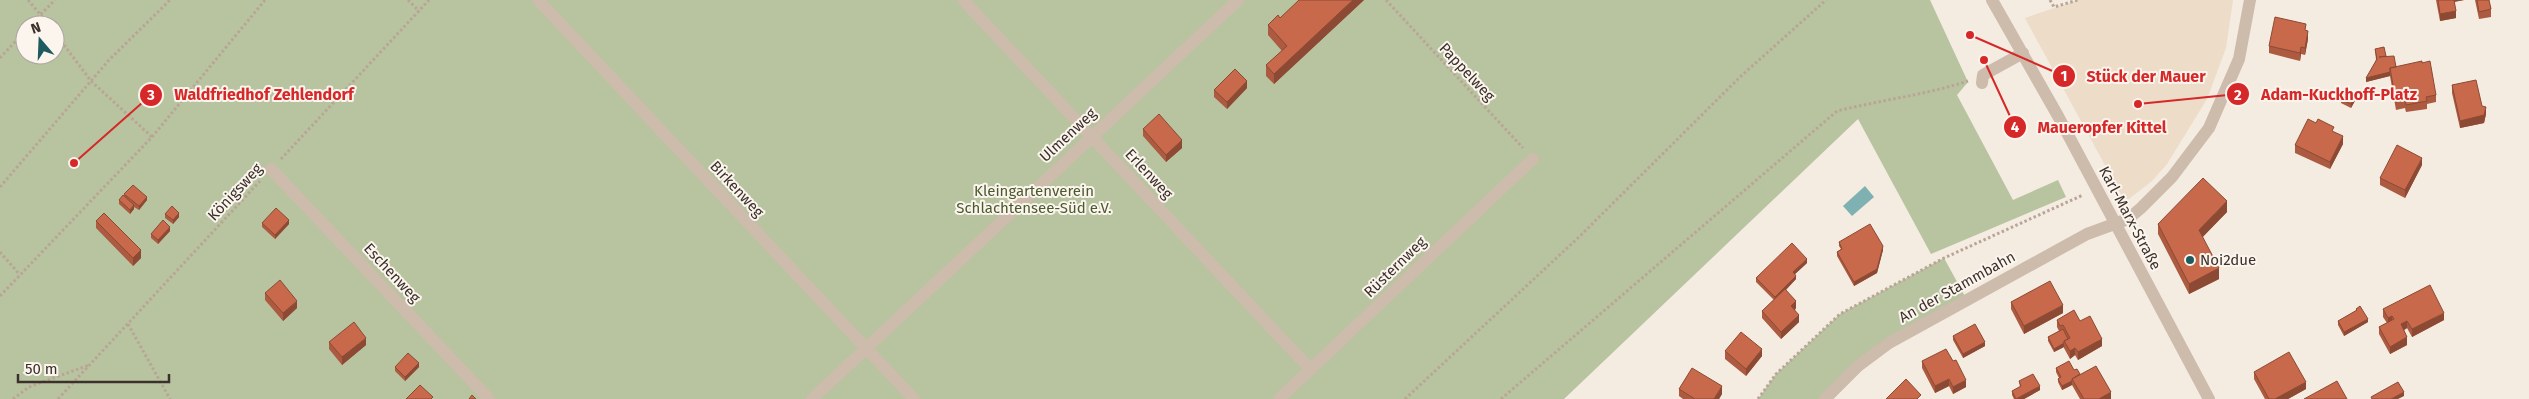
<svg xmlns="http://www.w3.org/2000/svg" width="2529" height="399" font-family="'Fira Sans',sans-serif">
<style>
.green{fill:#b8c4a0;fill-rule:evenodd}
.plaza{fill:#ecdcc8}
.water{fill:#7fb0b2}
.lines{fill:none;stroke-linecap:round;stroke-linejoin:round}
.path{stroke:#b9a596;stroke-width:3;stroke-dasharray:2.5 2.5;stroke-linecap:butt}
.minor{stroke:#cdbbac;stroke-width:12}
.wall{fill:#ac5a40}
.shaded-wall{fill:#8c4a34}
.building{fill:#c8694b;stroke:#8c4a34}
.poi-dot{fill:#1f5a5e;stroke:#fbf5ee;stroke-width:2}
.labels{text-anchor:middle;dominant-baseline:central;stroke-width:4;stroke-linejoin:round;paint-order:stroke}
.street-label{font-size:15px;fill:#3b302b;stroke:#fbf5ee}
.park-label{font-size:15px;fill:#4a5a2e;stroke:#fbf5ee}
.poi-label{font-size:15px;fill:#3b302b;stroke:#fbf5ee;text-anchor:start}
.leader{fill:none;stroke:#d62828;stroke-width:2}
.callout-dot{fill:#d62828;stroke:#fbf5ee;stroke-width:2}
.mark-label{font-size:15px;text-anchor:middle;font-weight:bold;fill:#fff}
.callout-label{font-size:16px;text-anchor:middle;font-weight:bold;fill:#d62828;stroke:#fbf5ee;stroke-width:4;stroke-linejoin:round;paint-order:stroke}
</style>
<rect width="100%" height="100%" fill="#f4ebe1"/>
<path class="green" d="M0,0H1930L1968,82L1957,95L2013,200L2058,180L2066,197L1931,254L1858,119L1564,399H0ZM25,25H55V55H25Z
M1944,258L1967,300L1920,325L1825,399H1758L1776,374L1840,314Z"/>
<path class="plaza" d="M2078,0H2233L2226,48L2207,99L2167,164L2152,181L2125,202L2025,18Z"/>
<path class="water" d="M1865,186L1874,197L1852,216L1843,206Z"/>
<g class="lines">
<path class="path" d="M28,0L49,25
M408,0L419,11
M1386,0L1523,148
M2050,0L2054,7L2078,0
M30,25L55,0
M55,33L91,81L152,137
M0,58L25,31
M281,159L429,0
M0,187L109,60L170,0
M0,252L20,275
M0,296L152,137L265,0
M128,324L170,399
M13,399L29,387L89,365
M58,399L260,181
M1405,399L1579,237L1740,77L1826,0
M1501,399L1837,111C1881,100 1925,95 1968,81
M1758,399L1776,374L1840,314L1944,258L2083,195"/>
<path class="minor" d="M538,0L914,399
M963,0L1311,370
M1992,0L2058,116L2209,399
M1982,83L1983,75L2023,53
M271,169L489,399
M812,399L1238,0
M1279,399L1533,159
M1825,399L1858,366L1889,343L2087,234L2128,219L2141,208L2172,177L2209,128L2239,59L2250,0"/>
</g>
<path class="wall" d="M1364,0L1274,84L1266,76V65L1282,51L1268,35V25L1280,18Z
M2436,0H2464L2454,2L2456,18L2440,21Z
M2475,0H2489L2491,9V17L2479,19Z
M2306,31L2308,39L2305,55L2301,54L2300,61L2269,53V46Z
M2375,49L2386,57L2396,67L2436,95V102L2427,104V109L2406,112L2405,108L2396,110L2390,76L2366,82L2376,60Z
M2452,85L2482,106L2486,114L2484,123L2460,128L2452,93Z
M1247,88L1227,109L1214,97V90Z
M2341,99H2356L2351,108L2341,103Z
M1143,129L1182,148L1166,162L1143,136Z
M2334,132L2343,144L2330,169L2295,153V145Z
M2422,165L2405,198L2380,185V178Z
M124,194L147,200L139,210L134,207V209L130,214L119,204V200L124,196Z
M2227,212L2202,237L2219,279L2189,294L2158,234V224Z
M165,214L179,217L173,224L165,218Z
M96,221L141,258L133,266L96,228Z
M262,223L289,224L275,239L262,227Z
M170,231L158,244L151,238V234Z
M1839,242L1883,250L1877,273L1854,286L1837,256V252L1841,249L1839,246Z
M1807,263L1795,274L1796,279L1786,290L1796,308L1795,310L1799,322L1781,339L1762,318V311L1774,300L1756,282V278Z
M265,293L297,308L283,321L265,300Z
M2011,302L2063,313L2024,334L2011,309Z
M2356,309L2368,322L2344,336L2338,325V321L2356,311Z
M2383,309L2444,320L2412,337L2407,328L2404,330L2407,345L2390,354L2379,334V327L2387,323L2383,317Z
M2057,320L2080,321L2102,346L2078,360L2075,355L2070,359L2064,348V347L2054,352L2048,341V337L2059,331L2057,327Z
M1953,336L1985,346L1963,358L1953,340Z
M329,342L366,345L342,365L329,349Z
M1725,351L1762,356L1746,376L1725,359Z
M1922,361L1966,387L1953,394L1949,386L1935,393L1922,368Z
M395,367H419L405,381L395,371Z
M2056,368L2074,370L2111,399H2080L2072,385L2062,390L2058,382V379L2059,378L2056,372Z
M2254,372L2306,389L2288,399H2265L2254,379Z
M2019,381L2040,390L2024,399H2014L2012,395V391L2020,387Z
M1679,389L1722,394L1719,399H1683L1679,396Z"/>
<path class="shaded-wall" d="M1353,0H1364L1274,84V74Z
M2453,0H2464L2453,2Z
M2456,11V18L2440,21V14Z
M2308,31V39L2305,55V48Z
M2301,47V54L2300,61V53Z
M2390,72V76L2366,82V78Z
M1247,81V88L1227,109V102Z
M2356,95V99L2351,108V104Z
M2486,107V114L2484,123L2460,128V121Z
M2343,136V144L2330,169V162Z
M1182,140V148L1166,162V155Z
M2422,158V165L2405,198V190Z
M147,197V200L139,210V206Z
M2227,201V212L2199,241V230Z
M134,205V209L130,214V210Z
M179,213V217L173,224V220Z
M289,220V224L275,239V235Z
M170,227V231L158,244V240Z
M1883,246V250L1877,273L1854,286V282Z
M141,250V258L133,266V258Z
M1807,259V263L1793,276V272Z
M2219,268V279L2189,294V284Z
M1796,276V279L1775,301V297Z
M297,301V308L283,321V313Z
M1796,301V308L1791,313V306Z
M2063,305V313L2024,334V326Z
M2444,313V320L2412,337V329Z
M1799,315V322L1781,339V332Z
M2392,316V323L2388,325V318Z
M2368,319V322L2344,336V332Z
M2407,321V328L2401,332V324Z
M2407,337V345L2390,354V347Z
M366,338V345L342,365V357Z
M2102,339V346L2078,360V352Z
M1985,342V346L1963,358V354Z
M2064,343V347L2054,352V349Z
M2075,348V355L2070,359V351Z
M1762,349V356L1746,376V369Z
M419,363V367L405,381V377Z
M1949,379V386L1935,393V386Z
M1966,380V387L1953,394V387Z
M2072,381V385L2062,390V386Z
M2306,382V389L2288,399H2275Z
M1722,386V394L1719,399H1714Z
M2040,386V390L2024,399H2017Z
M2111,392V399H2099Z
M2404,392V396L2398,399H2391Z"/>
<path class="building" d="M1299,0H1353L1274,74L1266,65L1287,46L1268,25L1278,15L1280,18Z
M2438,0H2454L2456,11L2440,14Z
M2477,0H2489L2491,9L2479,12Z
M2275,17L2306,24L2305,30L2308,31L2305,48L2301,47L2300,53L2269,46Z
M2384,47L2386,56L2379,57L2394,56L2396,67L2390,68V72L2366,78L2377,59L2375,49Z
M2422,61V63L2430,61L2436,95L2426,97L2427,101L2406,105L2405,100L2396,102L2390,68Z
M1235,69L1247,81L1227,102L1214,90Z
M2476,80L2482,106L2486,107L2484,115L2460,121L2452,85Z
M2345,90L2356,95L2351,104L2341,99Z
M1159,114L1182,140L1166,155L1143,129Z
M2308,119L2316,123L2318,119L2334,127L2332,131L2343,136L2330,162L2295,145Z
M2397,145L2422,158L2405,190L2380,178Z
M2203,178L2227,201L2199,230L2219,268L2189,284L2158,224Z
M133,185L147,197L139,206L124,194Z
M123,195L134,205L130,210L119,200Z
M172,206L179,213L173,220L165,214Z
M276,208L289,220L275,235L262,223Z
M104,213L141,250L133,258L96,221Z
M163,220L170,227L158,240L151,234Z
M1870,224L1883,246L1877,269L1854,282L1837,252L1842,249L1839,242Z
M1792,243L1807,259L1793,272L1796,276L1775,297L1756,278Z
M280,280L297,301L283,313L265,293Z
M2050,281L2063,305L2024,326L2011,302Z
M2430,285L2444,313L2412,329L2407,321L2401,324L2407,337L2390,347L2379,327L2394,319L2392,316L2388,318L2383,309Z
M1785,289L1796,301L1791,306L1799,315L1781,332L1762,311Z
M2360,306L2368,319L2344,332L2338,321L2357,310L2356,309Z
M2074,310L2080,321L2090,316L2102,339L2078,352L2075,348L2070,351L2064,341L2070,338L2063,325L2060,326L2057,320Z
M354,322L366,338L342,357L329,342Z
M1975,324L1985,342L1963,354L1953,336Z
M2063,329L2068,339L2064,341V343L2054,349L2048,337Z
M1741,332L1762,349L1746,369L1725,351Z
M1946,349L1953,361L1956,360L1966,380L1953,387L1949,379L1935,386L1922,361Z
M2289,352L2306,382L2275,399H2269L2254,372Z
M408,353L419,363L405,377L395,367Z
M2069,361L2074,370L2077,369L2080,374L2072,379V381L2062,386L2058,379L2061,377L2056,368Z
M2096,366L2111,392L2099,399H2084L2072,379Z
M1692,368L1722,386L1714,399H1695L1679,389Z
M2033,374L2040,386L2016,399L2012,391L2021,386L2019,381Z
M1906,379L1921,395L1917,399H1886Z
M2337,381L2347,399H2304Z
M2398,382L2404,392L2391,399H2372L2371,397Z
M420,385L433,397L431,399H406Z
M472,395L476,399H469Z"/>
<circle class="poi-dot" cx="2190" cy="260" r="5"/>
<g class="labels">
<g class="street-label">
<text transform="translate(1467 72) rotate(47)">Pappelweg</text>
<text transform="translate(1068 135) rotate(-43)">Ulmenweg</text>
<text transform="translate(1149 174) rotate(47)">Erlenweg</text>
<text transform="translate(737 189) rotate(47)">Birkenweg</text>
<text transform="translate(235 192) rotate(-47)">Königsweg</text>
<text transform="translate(2130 218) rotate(62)">Karl-Marx-Straße</text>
<text transform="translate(1395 267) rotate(-44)">Rüsternweg</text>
<text transform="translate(392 273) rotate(47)">Eschenweg</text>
<text transform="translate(1957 287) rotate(-29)">An der Stammbahn</text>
</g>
<g class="park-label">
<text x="1034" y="191">Kleingartenverein<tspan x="1034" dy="17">Schlachtensee-Süd e.V.</tspan></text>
</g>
<g class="poi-label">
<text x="2200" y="260">Noi2due</text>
</g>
</g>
<path class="leader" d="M1970 35L2064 76M2138 104L2238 94M74 163L151 95M1984 60L2015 127"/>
<g class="callout-dot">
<circle cx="1970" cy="35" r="5"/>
<circle cx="2138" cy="104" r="5"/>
<circle cx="74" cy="163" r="5"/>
<circle cx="1984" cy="60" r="5"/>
<circle cx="2064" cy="76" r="12"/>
<circle cx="2238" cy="94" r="12"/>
<circle cx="151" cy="95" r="12"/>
<circle cx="2015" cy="127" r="12"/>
</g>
<g class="mark-label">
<text x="2064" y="81">1</text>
<text x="2238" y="100">2</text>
<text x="151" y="100">3</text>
<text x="2015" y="132">4</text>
</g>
<g class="callout-label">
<text x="2146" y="82">Stück der Mauer</text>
<text x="2339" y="100">Adam-Kuckhoff-Platz</text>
<text x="264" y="100">Waldfriedhof Zehlendorf</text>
<text x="2102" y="133">Maueropfer Kittel</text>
</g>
<g transform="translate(40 40) rotate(341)"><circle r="24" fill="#fbf5ee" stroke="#aea6a0"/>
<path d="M0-4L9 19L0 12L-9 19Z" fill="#1f5a5e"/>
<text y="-8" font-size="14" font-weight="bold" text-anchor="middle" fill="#3b302b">N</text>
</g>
<path d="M18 374v8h151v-8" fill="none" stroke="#3b302b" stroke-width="2.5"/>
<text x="25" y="374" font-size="15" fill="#3b302b" stroke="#fbf5ee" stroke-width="4" paint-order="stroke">50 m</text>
</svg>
